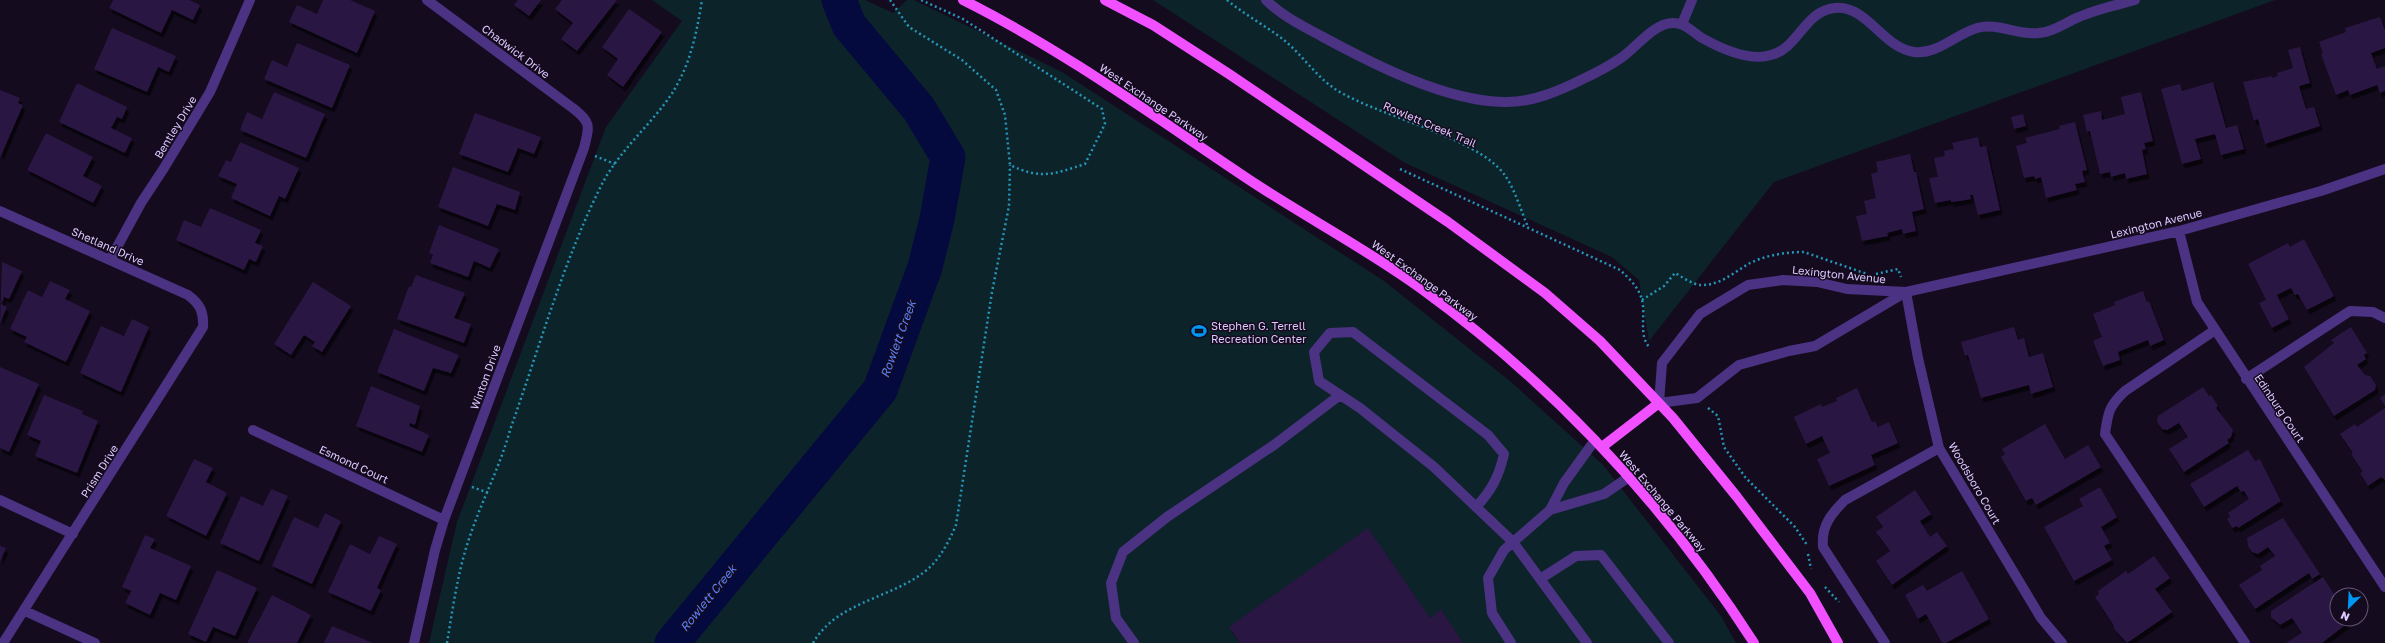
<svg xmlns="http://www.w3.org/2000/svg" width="2385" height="643" font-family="'Golos Text',sans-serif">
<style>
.green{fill:#0d232a}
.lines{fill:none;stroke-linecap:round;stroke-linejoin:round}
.river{stroke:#050a3e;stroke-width:35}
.building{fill:#2b1542;filter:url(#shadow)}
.path{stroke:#2496b8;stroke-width:2.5;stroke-dasharray:2 3;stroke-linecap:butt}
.minor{stroke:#4c3282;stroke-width:10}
.major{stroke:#f050ff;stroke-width:10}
.labels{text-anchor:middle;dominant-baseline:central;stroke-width:3;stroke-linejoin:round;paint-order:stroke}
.street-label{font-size:11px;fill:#dfc9ff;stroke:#140b1f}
.poi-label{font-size:11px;fill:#dfc9ff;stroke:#140b1f;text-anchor:start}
.water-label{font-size:12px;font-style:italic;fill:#5781ff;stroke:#140b1f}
</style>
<defs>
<filter id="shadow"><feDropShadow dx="2.5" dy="4.5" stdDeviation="0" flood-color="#0009"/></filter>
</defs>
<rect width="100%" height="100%" fill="#140b1f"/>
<path class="green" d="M652,0H865L893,13L907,0H914L1062,72L1384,281L1510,381L1603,465L1721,616L1736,643H429L457,522L606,127L682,21Z
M1153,0H2275L1774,182L1649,341L1639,280L1612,257L1405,163Z"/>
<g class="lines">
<path class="river" d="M672,643L880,390L925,267L937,219L948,157L919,109L849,25L839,0"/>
</g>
<path class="building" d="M113,0H189L200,5L193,20L172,10L161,33L109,8Z
M323,0H350L375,11L357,53L289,22L297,5L317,14Z
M518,0H541L529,16L514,5Z
M562,0H617L577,51L561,39L573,23L555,9Z
M629,9L662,32L623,87L607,75L618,59L602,47Z
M2380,17L2385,30V48L2371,53L2377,69L2385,66V91L2380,93L2377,85L2350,95L2348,90L2336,95L2321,54L2323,53L2319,42L2346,32L2345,28Z
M112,28L176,56L169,72L158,67L147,92L94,69Z
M297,43L350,65L332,108L264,79L272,60L287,67Z
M2300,47L2310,83L2299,86L2306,109L2314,107L2320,126L2265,144L2258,119L2254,121L2243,82L2272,76V78L2278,76L2277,73L2293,68L2288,50Z
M2213,82L2226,128L2237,125L2244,149L2221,155L2215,134L2195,139L2201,159L2182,164L2161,89L2180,84L2182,91Z
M77,83L127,107L122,119L117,117L111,128L132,138L125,153L59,122Z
M0,90L20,98L18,103L23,105L0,158Z
M274,92L325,114L306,158L240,130L247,112L262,119Z
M2141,92L2153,141L2144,143L2146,149L2142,150L2147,174L2126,179L2125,173L2111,177L2110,172L2100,174L2090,131L2087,132L2083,115L2101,111L2102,120L2125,114L2121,97Z
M475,113L541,137L534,154L518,148L508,172L459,154Z
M2023,114L2026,126L2014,129L2011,117Z
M2075,122L2087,170L2082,171L2085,182L2075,184L2077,190L2046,198L2041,177L2035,179L2034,176L2024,178L2016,146L2027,143L2025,138L2060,129L2059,126Z
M46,133L93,157L83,176L102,186L93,203L27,170Z
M1978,137L1980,147L1986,146L2000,210L1978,215L1973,195H1970L1971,199L1960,201L1951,202V200L1935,203L1929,178L1938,177L1934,158L1945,156L1944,151L1954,149L1952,143Z
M240,142L299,168L285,199L279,196L270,216L231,198L237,184L218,176L226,160L231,162Z
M1910,154L1914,172H1916L1924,209L1912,212L1916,231L1903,234L1902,229L1887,233L1888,236L1862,241L1856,216L1867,214L1864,201L1876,198L1871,174L1878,172L1876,162Z
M453,167L520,192L515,210L497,204L488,226L438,207Z
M210,208L261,230L255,243L263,246L256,262L249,259L244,270L176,240L184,220L201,227Z
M439,225L499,249L490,268L474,261L468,277L430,263L433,255L429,253Z
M2304,239L2334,296L2307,310L2298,294L2295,295L2291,288L2277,295L2289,319L2272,328L2259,303L2266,300L2248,264L2288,243L2290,247Z
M2,262L22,271L9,299L4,297L1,304L7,307L0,323Z
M416,275L465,293L454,318L471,324L464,343L397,319L409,286L411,287Z
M50,281L70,290L65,299L90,311L66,362L24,342L27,337L10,329L28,290L42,297Z
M313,282L351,306L322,352L312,346L315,342L304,335L291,355L274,344Z
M2143,291L2147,302L2149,301L2164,340L2150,346L2148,340L2118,352L2120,360L2103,366L2093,341L2102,337L2093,314L2115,305L2114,302Z
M132,319L149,327L121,392L80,373L101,326L124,336Z
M2014,327L2018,340L2024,338L2029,357L2043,353L2053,387L2031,394L2029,385L1981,398L1968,355L1965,356L1961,342Z
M2351,327L2367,353L2364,355L2366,359L2357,365L2365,375L2370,376L2376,385L2375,390L2334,416L2304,367L2334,343L2331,340Z
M394,329L459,355L451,373L433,368L424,391L377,372Z
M0,367L39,384L9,452L0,448Z
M371,386L420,406L415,425L410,423L409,426L429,435L422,452L356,426Z
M2203,387L2209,396L2211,395L2218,406L2216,408L2233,430L2231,437L2227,440L2229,443L2184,472L2169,449L2188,437L2179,423L2167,430L2162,429L2157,422L2158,416Z
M1857,388L1872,422L1875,421L1878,427L1889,422L1898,443L1871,455L1875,465L1829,486L1817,459L1830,453L1822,436L1806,444L1794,417L1821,404L1822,407L1837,401L1836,398Z
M2385,394V406L2380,398Z
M44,395L83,411L82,414L98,421L77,473L35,456L41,441L27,435Z
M2385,408V480L2381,477L2368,486L2360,473L2363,472L2351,454L2353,453L2340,434L2355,424L2357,427Z
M2045,424L2065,459L2088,445L2101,467L2036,505L2032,498L2026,501L2001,457L2005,454L2002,449Z
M2248,450L2255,461L2260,459L2281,501L2238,528L2237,526L2232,528L2227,519L2230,517L2228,513L2249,499L2244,491L2241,492L2237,486L2204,507L2190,484Z
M194,459L213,468L206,482L227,493L206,536L166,516Z
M2100,487L2117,517L2101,527L2110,543L2104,546L2112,560L2074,581L2044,527L2083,506L2079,499Z
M271,489L288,496L259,561L220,543L241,496L263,506Z
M1915,490L1931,514L1920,521L1930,537L1937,532L1947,546L1892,585L1876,561L1890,551L1876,532L1883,527L1876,517Z
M325,513L341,521L312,584L272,566L294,517L318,528Z
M2283,518L2320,574L2312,579L2309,573L2255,609L2239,585L2262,570L2260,566L2275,556L2268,547L2258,554L2252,552L2248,546L2247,538Z
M1368,528L1430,618L1441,609L1463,643H1240L1229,627Z
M145,535L155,539L150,548L191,566L176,600L160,593L150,615L125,603L131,591L122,587Z
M379,536L397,544L377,588L381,590L371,611L328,592L350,544L370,554Z
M0,546L6,548L0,562Z
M2154,556L2170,578L2155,589L2172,612L2127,643L2115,630L2113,624L2095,597L2099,594L2098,591L2126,571L2128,574Z
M217,570L257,588L235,636L213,627L206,642L188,634Z
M1962,571L1989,619L1946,643H1942L1926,614L1918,619L1905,595L1923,585L1927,591Z
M2323,577L2337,599L2335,601L2337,604V619H2347L2349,622L2322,643H2286L2302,633L2292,618L2280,625L2271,617V611Z
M272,595L311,615L297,643H247Z
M332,626L373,643H324Z"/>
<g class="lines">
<path class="path" d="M890,0L909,27L962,60L996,90L1005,115L1010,165C1041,180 1054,174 1085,164L1105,124L1102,109L963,19L921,0
M1227,0C1245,15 1266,26 1284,40C1302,55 1316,76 1335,89C1379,117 1475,136 1504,174C1515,189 1521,211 1528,227
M595,156L615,164
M1400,169L1620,270C1629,278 1639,288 1642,300C1646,317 1638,335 1650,348
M1876,274L1898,269L1901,277
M1642,300L1664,286L1675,273C1682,277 1692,284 1700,285C1720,286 1734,272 1750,263C1767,255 1786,252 1804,252L1867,274
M1708,408L1718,416L1724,447L1745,477L1795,527L1807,545
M472,487L489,493
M1808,554L1811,569
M1825,587L1839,602
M447,643C453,607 458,570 470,536C482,500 500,467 510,430C539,349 563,262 601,186C617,154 645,130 666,102C689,71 696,37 702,0
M813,643C839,598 901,598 933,564C943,553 950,539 956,525L992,292L1009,206L1010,165"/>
<path class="minor" d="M1266,0C1282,16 1303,26 1323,37C1373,64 1445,101 1504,102C1531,103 1559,91 1583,79C1596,73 1609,66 1621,58C1636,48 1653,24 1672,23C1685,22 1692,32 1702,38C1720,48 1749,62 1771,55C1799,48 1804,11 1835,8C1867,5 1883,48 1914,52C1937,55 1956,34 1977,28C1998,22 2018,36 2039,33C2054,32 2066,22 2079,17C2097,9 2116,5 2135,0
M1682,24L1692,0
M0,211L188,295C200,304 204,312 203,327L3,643
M2179,231L2197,302L2385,587
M110,260L141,203L164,168L210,92L250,0
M1906,292L1815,346L1789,351L1739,365L1697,398L1659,403L1662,363L1700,314L1748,285L1783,280L1817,282L1847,289L1906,292L2179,231L2321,191L2385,169
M1906,292L1918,358L1939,448L2041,618L2062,643
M2215,330L2125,391C2109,406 2108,412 2105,434L2245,643
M2246,379L2350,311L2373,312L2385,318
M253,430L444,520
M0,500L73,534
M1476,507C1492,490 1499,476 1504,454L1488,435L1353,332L1330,333L1314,352L1319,381L1360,408L1434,467L1513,542L1587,643
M1550,510L1564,483L1595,440
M1540,579L1576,556L1601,555L1669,643
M25,611L95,643
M414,643L435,550L444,520L584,148C589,127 592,123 574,109L427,0
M1134,643L1116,618L1111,583L1123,552L1167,517L1274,445L1340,395
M1511,643L1492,613L1488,578L1504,550L1550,510L1604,494L1629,477
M1885,643L1823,547C1821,526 1831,514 1845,500L1939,448"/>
<path class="major" d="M963,0C1063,50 1155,117 1248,179C1305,217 1367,249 1423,290C1555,386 1666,506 1754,643
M1105,0L1153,25L1229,74L1448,222L1545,293L1600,341L1673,418L1737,497L1810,593L1838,643
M1602,447L1659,403"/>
</g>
<defs>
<g id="stadium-bare" transform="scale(1.2)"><path d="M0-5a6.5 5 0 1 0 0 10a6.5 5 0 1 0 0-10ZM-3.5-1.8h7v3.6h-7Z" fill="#0096f4" stroke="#140b1f" stroke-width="2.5" paint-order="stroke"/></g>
</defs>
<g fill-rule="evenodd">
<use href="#stadium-bare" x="1199" y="331"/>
</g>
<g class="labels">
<g class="street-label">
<text transform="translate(516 51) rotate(37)">Chadwick Drive</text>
<text transform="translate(1154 102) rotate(34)">West Exchange Parkway</text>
<text transform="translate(1430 124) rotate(23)">Rowlett Creek Trail</text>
<text transform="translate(175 127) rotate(-59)">Bentley Drive</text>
<text transform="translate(2156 223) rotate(-14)">Lexington Avenue</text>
<text transform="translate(108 246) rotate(24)">Shetland Drive</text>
<text transform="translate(1839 274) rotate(6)">Lexington Avenue</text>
<text transform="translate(1425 280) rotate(36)">West Exchange Parkway</text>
<text transform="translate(485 377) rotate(-70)">Winton Drive</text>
<text transform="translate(2280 408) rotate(56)">Edinburg Court</text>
<text transform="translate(354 464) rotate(25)">Esmond Court</text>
<text transform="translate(99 471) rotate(-58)">Prism Drive</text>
<text transform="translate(1975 483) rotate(60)">Woodsboro Court</text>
<text transform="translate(1663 501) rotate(50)">West Exchange Parkway</text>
</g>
<g class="poi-label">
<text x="1211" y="325">Stephen G. Terrell<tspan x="1211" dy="13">Recreation Center</tspan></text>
</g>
<g class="water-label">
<text transform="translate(898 339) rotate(-70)">Rowlett Creek</text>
<text transform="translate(708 598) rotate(-51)">Rowlett Creek</text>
</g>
</g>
<g transform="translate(2349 607) rotate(204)"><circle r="19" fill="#140b1f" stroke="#655779"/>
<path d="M0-3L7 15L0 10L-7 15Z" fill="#0096f4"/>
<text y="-6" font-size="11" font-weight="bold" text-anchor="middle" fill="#dfc9ff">N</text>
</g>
</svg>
